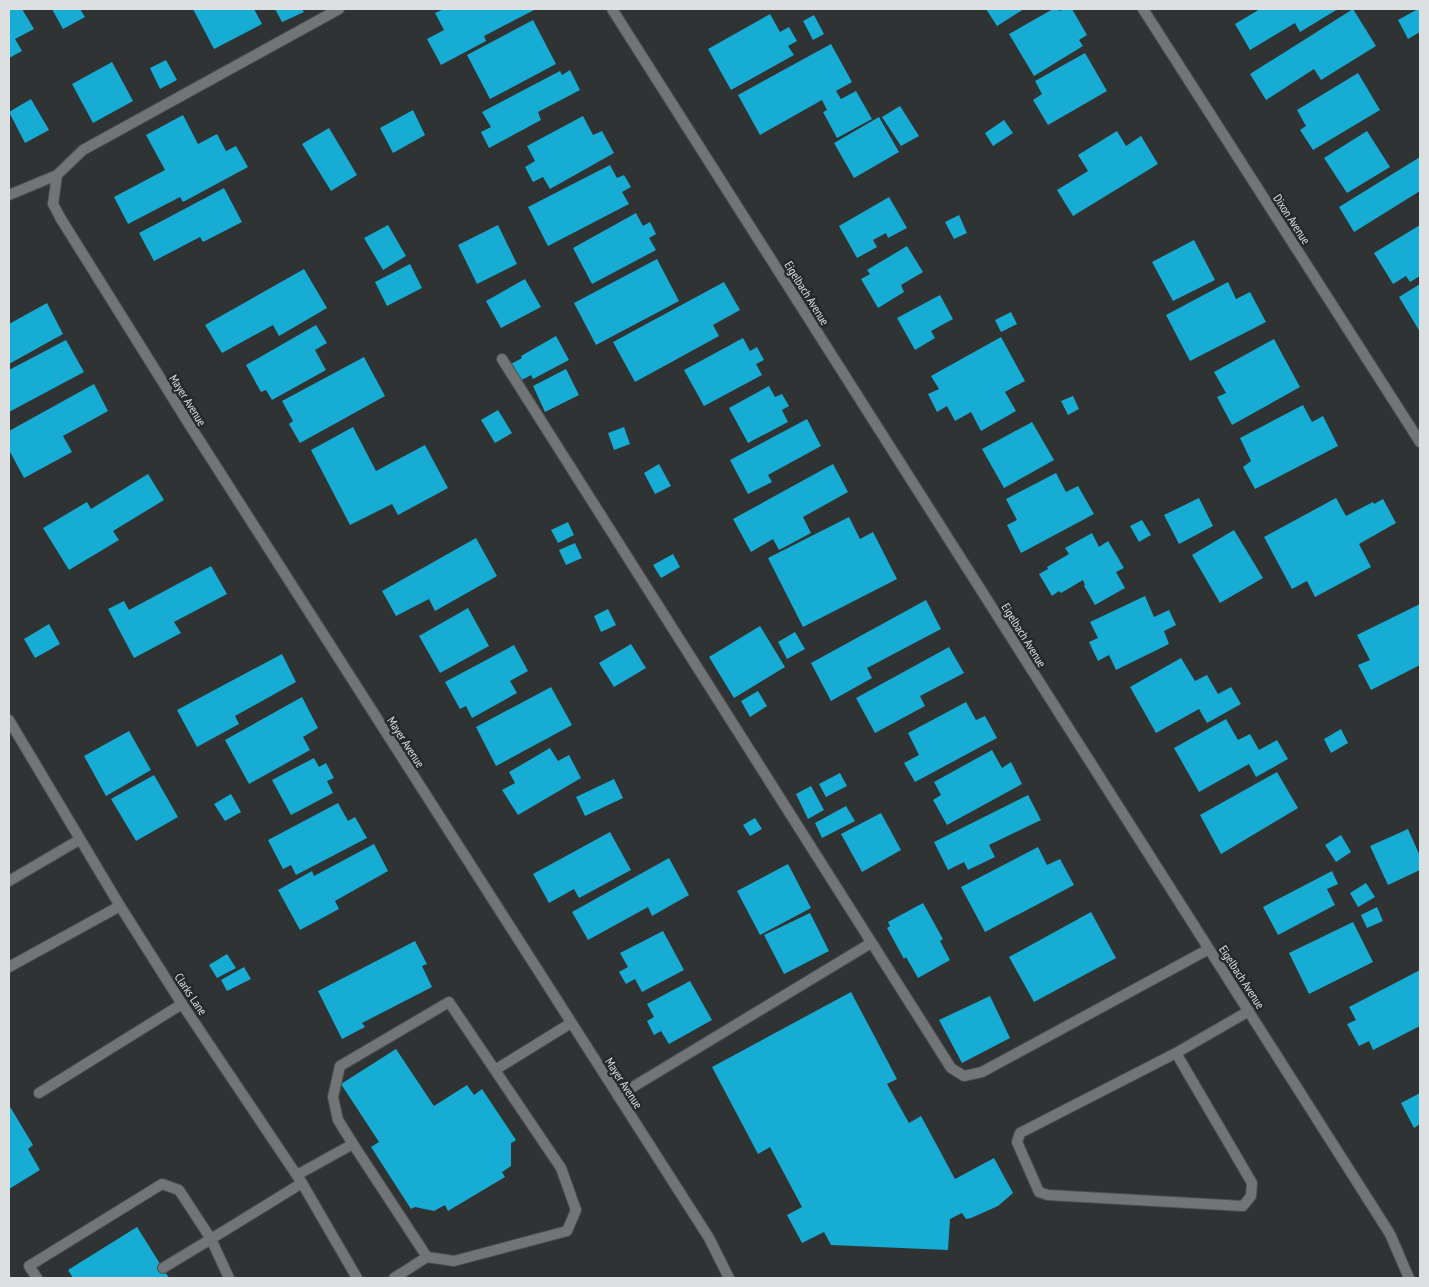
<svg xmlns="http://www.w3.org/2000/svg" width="1429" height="1287" font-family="'PT Sans Narrow',sans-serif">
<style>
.building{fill:#16acd3}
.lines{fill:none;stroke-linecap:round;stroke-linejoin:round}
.service-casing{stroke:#4b4f50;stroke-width:12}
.minor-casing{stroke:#4b4f50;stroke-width:12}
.tertiary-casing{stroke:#4b4f50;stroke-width:12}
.service{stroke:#727475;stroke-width:10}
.minor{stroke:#727475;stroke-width:10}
.tertiary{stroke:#727475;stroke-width:10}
.labels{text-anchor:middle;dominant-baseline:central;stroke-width:5;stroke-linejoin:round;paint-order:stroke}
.street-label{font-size:12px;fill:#dde0e1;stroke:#25292a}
</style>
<rect width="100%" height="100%" fill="#2f3334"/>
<path class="building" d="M9,9H22L34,29L15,39L22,51L9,58Z
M52,9H80L85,17L63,29Z
M193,9H254L262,24L214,49Z
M275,9H302L304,12L282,22Z
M444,9H536L484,36L486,41L441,65L427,39L444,30L435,13Z
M986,9H1024L997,26Z
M1053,9H1058L1059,11L1064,9H1072L1087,35L1079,40L1083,46L1034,76L1009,34Z
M1260,9H1338L1300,32L1295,23L1250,50L1235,24Z
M1353,9L1376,46L1321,80L1314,69L1266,100L1250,74Z
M1418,9H1420V32L1408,39L1398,20Z
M770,14L780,32L789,27L797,41L788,46L794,55L731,90L708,49Z
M814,15L824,34L813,40L803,21Z
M533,20L556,64L490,99L467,55Z
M831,44L852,82L836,91L841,99L856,91L872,119L837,138L823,112L827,110L822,100L760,135L738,95Z
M1085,53L1107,91L1048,125L1033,100L1042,94L1035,81Z
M166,60L177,80L160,89L150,68Z
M112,62L133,101L93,123L72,84Z
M570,70L580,90L538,112L541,120L489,148L481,132L491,127L482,112L560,71L562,75Z
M1358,73L1380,110L1313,150L1300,130L1306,126L1297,110Z
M31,99L49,130L25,143L9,112Z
M900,106L919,136L901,146L882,117Z
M413,110L425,135L393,153L380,128Z
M183,115L198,144L217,134L226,151L236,146L248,167L183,202L180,197L128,224L114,197L165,170L146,135Z
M583,116L593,135L602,131L614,153L550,189L543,177L533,182L525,167L535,161L527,146Z
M879,117L899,152L854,178L834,143Z
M1004,120L1013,133L993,146L985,133Z
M329,128L357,175L331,191L302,144Z
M1117,131L1126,146L1141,136L1158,164L1073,216L1057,190L1088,171L1078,155Z
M1367,131L1390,167L1347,193L1324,158Z
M1420,157V191L1354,232L1339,207Z
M610,165L617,178L624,175L631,187L622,192L629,204L548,246L528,207Z
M224,188L242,222L203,242L200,237L154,261L139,233Z
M889,197L907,228L888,238L886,233L873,240L877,247L857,258L839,226Z
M636,213L643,226L650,222L656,234L649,238L656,250L592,284L573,248Z
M959,215L967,233L954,239L945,222Z
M388,225L406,256L383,270L364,238Z
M498,225L517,264L477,284L458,245Z
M1420,225V276L1410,282L1406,276L1393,284L1374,253Z
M1194,240L1215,280L1173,301L1152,262Z
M907,246L923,272L901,285L904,292L878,308L861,279L870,274L867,270Z
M657,259L679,301L596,345L574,303Z
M410,264L422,288L387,306L375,282Z
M304,269L327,308L279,336L273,325L222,353L205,325Z
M525,279L541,307L501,328L486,301Z
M724,282L740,310L713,325L719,336L635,382L613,342Z
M1228,282L1236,299L1250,292L1266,322L1190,361L1166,315Z
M1420,284V332L1399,297Z
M940,295L953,319L931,331L935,338L915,350L897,318Z
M47,303L63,334L9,364V324Z
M1011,312L1017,324L1001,332L995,320Z
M316,325L327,343L315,350L326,370L272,400L266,390L261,392L246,365Z
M556,336L569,360L533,379L531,375L518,382L509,365L522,358L521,356Z
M1001,337L1025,381L1005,392L1016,411L981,431L971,412L955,421L947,406L937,412L928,394L939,389L931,376Z
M743,338L750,351L757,347L764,360L756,364L762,375L704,406L684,370Z
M1274,339L1300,387L1232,425L1217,397L1226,393L1214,372Z
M66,340L84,372L9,412V370Z
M364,357L385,396L300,443L289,424L293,421L282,401Z
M566,369L579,395L545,412L533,386Z
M94,384L108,411L63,436L72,452L24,478L9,450V431Z
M769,386L775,397L782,394L789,406L782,410L788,422L748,443L729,408Z
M1073,396L1079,409L1068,415L1061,401Z
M1303,405L1312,422L1323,416L1338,446L1255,489L1243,467L1251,461L1240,438Z
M498,410L512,433L495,443L481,420Z
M807,419L821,446L768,475L772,482L748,494L730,460Z
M1032,422L1054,460L1004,488L982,449Z
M353,427L376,471L425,445L448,488L398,515L392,504L350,525L311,450Z
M624,427L630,444L614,450L608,433Z
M659,464L671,486L655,494L644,473Z
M833,464L848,492L803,517L811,533L779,550L773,539L751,552L733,519Z
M1056,473L1066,492L1078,486L1094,514L1021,553L1007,525L1017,520L1006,499Z
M148,474L164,500L113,531L119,540L69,570L43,528L87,502L91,509Z
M1199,498L1213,526L1179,544L1164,515Z
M1336,498L1346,516L1373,502L1374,504L1383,499L1396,523L1359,544L1371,567L1315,597L1307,581L1292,589L1264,537Z
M849,517L860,539L873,532L897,579L803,627L768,558Z
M1142,520L1151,535L1139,542L1130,526Z
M568,522L574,535L558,543L551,530Z
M1234,530L1263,578L1220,603L1192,555Z
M1092,533L1099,547L1108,541L1124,568L1116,572L1125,588L1095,605L1084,586L1085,585L1083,580L1061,593L1059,591L1052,596L1039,574L1048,569L1047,567L1069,554L1065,548Z
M476,538L497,576L435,611L429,599L396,616L382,591Z
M575,543L582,558L566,565L559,550Z
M673,554L680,567L661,578L653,565Z
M211,566L227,594L174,622L181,633L134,658L108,609L124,601L129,610Z
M1145,596L1154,617L1169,610L1176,625L1164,631L1169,644L1116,670L1109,655L1098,661L1089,642L1098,638L1090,622Z
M926,600L941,629L867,668L872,678L831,701L811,663Z
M1420,604V665L1371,690L1358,665L1370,660L1357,635Z
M468,608L489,646L440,673L419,636Z
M608,609L616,625L601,632L594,616Z
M49,624L60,644L35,658L24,639Z
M760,626L785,667L734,698L709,657Z
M795,632L805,649L787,659L778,642Z
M631,644L646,668L614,687L599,663Z
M514,645L528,671L510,681L517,693L472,718L466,706L460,709L445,682Z
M949,647L964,673L920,696L925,706L875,733L856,698Z
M282,654L296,682L235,716L239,724L197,747L177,710Z
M1181,658L1195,681L1207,675L1218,694L1231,687L1241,704L1207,723L1199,709L1156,733L1130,687Z
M551,687L572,725L496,766L476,727Z
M758,691L767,706L750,717L741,701Z
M302,697L318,728L303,737L310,750L249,784L225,740Z
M966,702L976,720L985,716L997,738L915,782L904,763L919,755L908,733Z
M1226,719L1238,740L1250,734L1259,750L1277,740L1288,759L1256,777L1249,764L1199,792L1174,748Z
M1341,729L1348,743L1331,753L1324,739Z
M129,731L151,770L106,796L84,756Z
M550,748L558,761L569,755L581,778L518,815L502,790L515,783L509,772Z
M992,750L1002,768L1011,762L1022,784L947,825L933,800L941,795L934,782Z
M314,758L319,767L326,763L334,778L327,781L333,793L291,815L272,780Z
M1277,772L1298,808L1221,854L1200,815Z
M840,773L847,786L826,797L819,784Z
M154,775L178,817L136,841L111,799Z
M614,779L623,798L585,816L576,797Z
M811,786L824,810L808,819L796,794Z
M231,794L241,812L225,821L214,804Z
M1028,795L1041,820L989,845L995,857L968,870L964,862L948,870L934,842Z
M338,803L348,821L355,817L367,838L296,875L291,865L283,869L268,840Z
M846,806L855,821L822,838L815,823Z
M881,813L901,850L862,872L841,834Z
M755,818L762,829L750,836L743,825Z
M1408,829L1420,856V870L1388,885L1370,846Z
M610,832L631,870L579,898L574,889L549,903L533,874Z
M1341,835L1351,852L1336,862L1325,845Z
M374,844L388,871L335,901L339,909L300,930L278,890L312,871L314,876Z
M1038,847L1047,865L1060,859L1074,885L985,932L961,887Z
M669,858L689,895L652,916L648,907L588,940L572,912Z
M788,864L811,908L760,935L737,891Z
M1332,871L1338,884L1327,889L1335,905L1278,935L1263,907Z
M1366,883L1375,897L1358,907L1350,893Z
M923,903L943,939L940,941L950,960L918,978L906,957L904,959L887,928L890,926L888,922Z
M1377,907L1383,921L1367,928L1361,915Z
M1091,912L1116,958L1034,1002L1009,957Z
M810,913L829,951L784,974L764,935Z
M1353,922L1373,962L1309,994L1289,953Z
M663,931L684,970L642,992L635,979L626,984L619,972L628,967L620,953Z
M415,941L427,964L422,966L432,987L362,1023L365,1027L342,1039L318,991Z
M227,954L236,968L217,978L209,965Z
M244,967L251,979L227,991L221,980Z
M1420,970V1026L1373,1050L1369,1041L1359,1046L1347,1024L1356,1020L1349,1007Z
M690,981L712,1020L669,1044L661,1031L654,1035L647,1021L654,1017L647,1004Z
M851,992L897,1079L887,1084L909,1123L921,1116L955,1179L994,1158L1013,1193L998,1206L971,1218L966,1219L962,1213L950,1219L948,1250L831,1245L824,1232L802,1243L787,1215L802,1207L770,1147L758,1154L712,1067Z
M990,996L1010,1038L962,1063L939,1020Z
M396,1049L434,1106L467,1085L474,1095L482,1089L516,1140L511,1143V1166L502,1172L505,1177L448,1211L445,1205L434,1211L415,1207L411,1209L371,1147L379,1142L341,1084Z
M1420,1093V1124L1414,1128L1401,1103Z
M9,1105L33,1145L28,1149L40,1170L9,1189Z
M137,1227L169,1278H73L68,1270Z"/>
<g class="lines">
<g class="service-casing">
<path id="service" d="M9,195L57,175
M61,219L53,204L57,175L83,150L339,9
M502,359L951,1068L964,1076L982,1072L1209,949
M9,881L79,840
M9,967L120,906
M1176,1053L1252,1183L1251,1196L1243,1206L1048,1195L1039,1192L1017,1142L1020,1133L1176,1053L1249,1011
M495,1070L571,1023
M39,1093L182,1004
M618,1096L871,943
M353,1144L427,1257
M297,1175L353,1144L338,1120L333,1097L340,1066L449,1002L561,1168L576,1210L567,1231L454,1261L427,1257L394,1278
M37,1278L29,1266L162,1184L179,1190L211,1239L163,1268
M229,1278L211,1239L302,1183"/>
</g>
<g class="minor-casing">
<path id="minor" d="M612,9L1390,1234L1409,1278
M1143,9L1420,442
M61,219L189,424L709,1238L729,1278"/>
</g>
<g class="tertiary-casing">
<path id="tertiary" d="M9,720L120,906L182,1004L302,1183L357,1278"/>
</g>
<use href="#service" class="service"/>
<use href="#minor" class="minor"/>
<use href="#tertiary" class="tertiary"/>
</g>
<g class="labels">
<g class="street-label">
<text transform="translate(1292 219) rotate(57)">Dixon Avenue</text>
<text transform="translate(807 293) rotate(58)">Eigelbach Avenue</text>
<text transform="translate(188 400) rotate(58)">Mayer Avenue</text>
<text transform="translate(1024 635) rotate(58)">Eigelbach Avenue</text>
<text transform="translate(406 742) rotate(57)">Mayer Avenue</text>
<text transform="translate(1242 977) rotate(57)">Eigelbach Avenue</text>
<text transform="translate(191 994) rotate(56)">Clarks Lane</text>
<text transform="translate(624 1083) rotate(57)">Mayer Avenue</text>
</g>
</g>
<rect width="1429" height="1287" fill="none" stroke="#dde0e1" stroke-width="20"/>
</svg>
